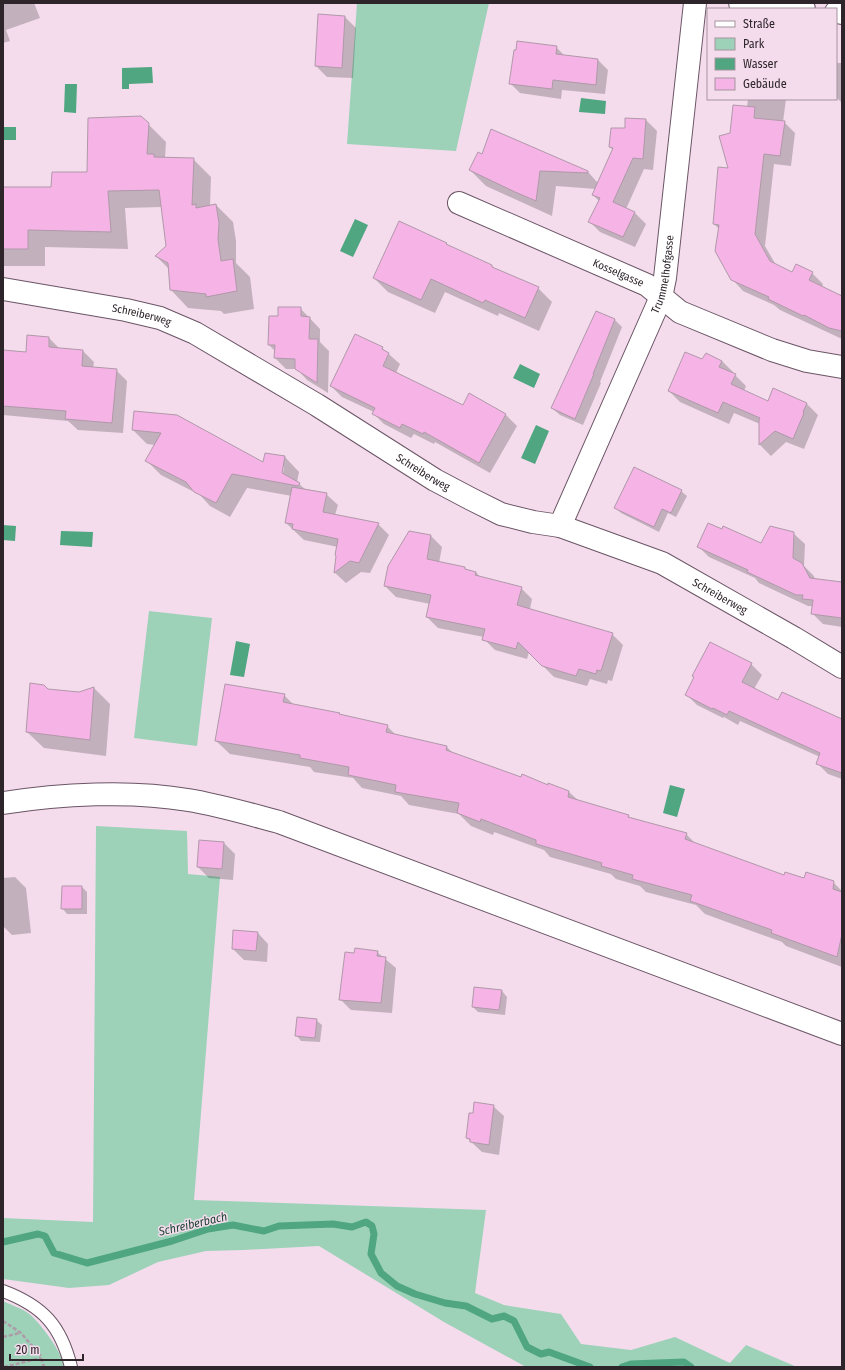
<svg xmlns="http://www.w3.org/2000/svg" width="845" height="1370" font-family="'Fira Sans Condensed',sans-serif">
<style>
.green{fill:#9dd2b9}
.water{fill:#4fa681}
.shadow{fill:#0003;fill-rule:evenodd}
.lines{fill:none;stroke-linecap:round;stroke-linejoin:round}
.stream{stroke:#4fa681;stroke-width:7}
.building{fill:#f6b3e6;stroke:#af99a9}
.service-casing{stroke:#6a5565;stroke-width:14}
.minor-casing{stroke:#6a5565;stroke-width:24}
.path{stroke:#ad9ba8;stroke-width:2.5;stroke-dasharray:4 2;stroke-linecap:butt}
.service{stroke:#fff;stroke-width:12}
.minor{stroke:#fff;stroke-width:22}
.labels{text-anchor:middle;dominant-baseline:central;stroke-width:3;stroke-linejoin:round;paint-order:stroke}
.street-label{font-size:11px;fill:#2e252b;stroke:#f4dced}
.water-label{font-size:12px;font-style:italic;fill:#1e4433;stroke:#f4dced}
</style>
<rect width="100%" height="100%" fill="#f4dced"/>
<path class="green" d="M357,3H489L456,151L347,144Z
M149,611L212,618L197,746L134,738Z
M96,826L187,831L188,874L220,877L194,1200L486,1210L475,1293L504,1305L561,1314L581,1344L631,1350L675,1337L730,1363L746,1345L797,1367H526L444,1322L319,1246L243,1250L206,1251L158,1262L109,1285L69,1288L3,1279V1218L93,1222Z
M3,1301C11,1305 21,1308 28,1313C39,1321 63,1353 64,1367H3Z"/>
<path class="water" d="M152,67L153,83L129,84V89H122V68Z
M65,84H77L76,113L64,112Z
M581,98L606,101L605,114L579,112Z
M3,127H16V140H3Z
M355,219L368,225L353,257L340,251Z
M520,364L540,374L534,388L513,378Z
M536,425L549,431L535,464L521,458Z
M3,525L16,526L15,541L3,540Z
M61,531L93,532L92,547L60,545Z
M236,641L250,644L244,677L230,675Z
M670,785L685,789L677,817L663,813Z"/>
<path class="shadow" d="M3,3H34L40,18L6,30L10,41L3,43Z
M345,17L356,28L353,78L327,77L316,66Z
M556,47L565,56L598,60L608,70L605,94L562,90L561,99L520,93L510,83Z
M836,63H842V103L836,97Z
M748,99H786L783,122H784L795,133L791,166L774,164L765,246L776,265L793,274L812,273L823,284L822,287L835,294L842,295V339L780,310L774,305L743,291L732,279L720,230L714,224L730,169L731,134L747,107Z
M141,117L166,142L165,158L193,159L211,177L210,206L216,205L233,222L236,241V263L250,277L254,309L224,314L221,311L188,308L171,290L170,270L156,256L167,247L162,207L125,208L128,249L45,247V266H3V188H52L88,173Z
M646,120L657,131L653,170L644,169L626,209L635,213L646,224L635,247L600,232L589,221L599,201L593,195L596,189L556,186L552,216L486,186L470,170L482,155L588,172L598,183L613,150L610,147L626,129Z
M446,244L449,247L492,266L495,269L538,288L552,302L539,331L499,313L498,316L445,292L435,313L388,292L374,278Z
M300,308L320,329V342L329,351L328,393L307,380L297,369H286L275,358V351L269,345L279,317Z
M615,320L622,327L600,382L601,383L583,425L560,415L552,408Z
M49,338L60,349L83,351L94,362L93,368L116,370L127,381L123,433L78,430L68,421L3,415V351L27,353Z
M382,348L400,364L396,373L463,407L470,395L506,415L517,426L490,473L435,442L434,444L414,434L411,438L384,424L373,413L374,412L342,397L331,386Z
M703,361H722L733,372L732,374L735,375L746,386L744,391L768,402L807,404L818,415L804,449L786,442L771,456L760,445V424L734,413L729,424L680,402L669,391Z
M135,412L264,464L285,457L299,472L297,482L306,490L326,494L338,505L335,515L378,524L389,535L370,573L361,572L346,583L335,573L338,547L304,540L286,523L292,496L247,488L230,517L210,506L200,495L161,475L147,461L155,445L147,444L133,430ZM282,467H284L282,478H280Z
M681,491L687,496L676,517L668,513L659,532L621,513L616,508Z
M409,532L431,536L442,547L439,563L465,568L467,570L476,572L480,577L521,588L532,599L530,609L612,634L623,645L612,681L608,680L607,684L590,679L587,686L554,677L529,652L527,659L495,650L484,639V637L438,628L427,617L430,604L396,597L385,586Z
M793,533L805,544L804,566L813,575L816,580L842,583V627L823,624L812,613L813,608L811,606H808L759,583L755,578L709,557L698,546L762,545Z
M751,664L762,675L754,689L778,701L837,718H842V779L828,774L817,763L820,757L740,721L738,725L724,717L723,718L697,705L686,694Z
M94,688L110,704L106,756L44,748L27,732L49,690L79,693Z
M284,695L294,705L339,714L341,716L387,726L396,735L447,747L453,753L522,778L548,786L549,785L569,792L579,801L628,815L632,820L686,834L696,844L785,876L805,880L833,882L842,891V967L786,946L782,942L705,914L696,905L646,892L640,886L616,879L611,874L550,857L544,850L494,832L493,835L471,826L459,814L409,805L401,796L362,788L353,778L314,772L310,767L230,754L216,741Z
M199,841L224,843L235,854L233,880L209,878L198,867Z
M15,877L26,888L31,933L12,935L3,926V878Z
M82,887L87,892V914H67L62,908Z
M257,932L268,944L267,962L244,960L233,949Z
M377,952L396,968L392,1013L351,1010L340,999L355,955Z
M502,991L507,997L505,1015L478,1012L473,1007Z
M316,1020L322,1025L320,1042L301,1041L296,1035Z
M493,1106L504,1116L499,1155L482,1152L467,1138L474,1114Z"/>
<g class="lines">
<path class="stream" d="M3,1242L38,1234L45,1236L54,1253L87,1263L172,1241L208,1229L233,1225L264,1231L279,1226L333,1224L352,1227L366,1222L372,1226L374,1234L371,1254L381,1273L397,1286L415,1294L445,1303L466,1306L492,1319L504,1316L514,1321L527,1347L541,1354L549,1352L590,1367
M622,1367L631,1364L684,1362L691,1367"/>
</g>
<path class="building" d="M318,14L345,16L342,68L315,66Z
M517,41L557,46L556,54L598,59L596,85L553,80L552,89L509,84L514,50H516Z
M733,105L755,107L754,118L785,121L780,156L764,154L755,234L770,261L792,272L796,264L813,272L809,280L842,296V331L829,328L804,315L803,316L768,299L769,297L731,280L715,251L719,225L713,224L718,167L728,168L719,136L730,133Z
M141,116L149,123L147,154H154V157L194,158L192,205L196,204V208L216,204L219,223L218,239L221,261L233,259L237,291L206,297V294L170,290L168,263L155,256L166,246L159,190L108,191L111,232L28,230V249H3V187H51L52,172H87L88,118Z
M625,118L646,119L643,159L633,158L613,202L635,212L623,237L588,222L600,198L592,195L613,148L609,147L611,128H625Z
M491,129L588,171V173L540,171L536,201L515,192L469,170L478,152L482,154Z
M399,221L447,243L446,244L492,265V267L539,287L525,318L485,300L483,303L431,279L421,300L373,278Z
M278,307H301V316L310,317L309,339H318L317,383L295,369V359L274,358L275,345H268L269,316H278Z
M596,311L615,319L593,374H594L575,419L551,408Z
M355,334L383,347L382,349L389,353L383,366L463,405L469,393L506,414L479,463L424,432L423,434L402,424L400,428L372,414L375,408L330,386Z
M27,335L49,337V347L83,350L82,366L117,369L112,423L65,419L66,411L3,406V350L26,352Z
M685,352L702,359L706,353L722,361L719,367L736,374L731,384L768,401L773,388L807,403L803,412L804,413L793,439L775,431L759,445V420L760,418L723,402L718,413L668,391Z
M134,411L177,415L263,462L265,453L285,456L282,473L300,483L298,486L232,474L216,503L194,492L186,482L145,461L161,433L132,430Z
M634,467L682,490L671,513L662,509L654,527L614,508Z
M292,487L327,493L323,512L379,523L359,563L350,561L334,573L336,556L335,555L338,539L292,529L293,524L285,523Z
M708,523L722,529L723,526L761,543L770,526L794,532L793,558L802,563L810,578L842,582V618L811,614L813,600L802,599L803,595H796L747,572L748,570L697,547Z
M409,531L431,535L427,559L465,567V569L476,572L475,575L522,587L517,605L613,633L601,671L597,670L596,674L579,669L576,676L542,666L518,642L516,649L482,640L485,629L426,617L431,595L384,586L388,566Z
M710,642L752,663L742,682L778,700L782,692L842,719V773L816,764L820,753L729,711L727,715L713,708L712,709L685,695L694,677L692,676Z
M30,683L44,685L48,689L79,692L94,687L90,740L26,732Z
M225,684L285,694L283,702L340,713L339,714L388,725L386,732L447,746L446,750L521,777L522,774L548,785V783L569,791L568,797L629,815L628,817L687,833L685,839L784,875L785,872L804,878L806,872L834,881L833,889L842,892V934L837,957L771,933L772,930L690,901L692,895L632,879L633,875L601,866L602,863L536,844V840L481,819L480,822L457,813L459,803L395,792L396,785L348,775L349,767L300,758V755L215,741Z
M199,840L224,842L222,869L197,867Z
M62,886H82V909H61Z
M233,930L258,932L256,951L232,949Z
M355,948L378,951L377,956L386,957L381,1003L339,1000L345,952L354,953Z
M474,987L502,990L499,1010L472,1007Z
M297,1017L317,1019L315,1038L295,1036Z
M474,1102L494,1105L489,1145L470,1142V1139L466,1138L469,1113H473Z"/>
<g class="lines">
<g class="service-casing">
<path id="service" d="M3,1291C43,1306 61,1326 71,1367"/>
</g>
<g class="minor-casing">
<g id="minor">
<path d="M740,3L804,9"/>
<path d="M836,12L842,13"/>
<path id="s1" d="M459,203L647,285L680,312L772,350L807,361L842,367"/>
<path id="s2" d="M3,289L126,310L160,318L195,333L317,405L435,480L471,499L501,514L533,522L560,526L662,563L794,638L842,667"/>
<path id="s3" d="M560,526L661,297L665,278L695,3"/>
<path d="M3,803C60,794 131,790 188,800C219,805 249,814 279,822L842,1034"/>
</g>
</g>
<path class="path" d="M3,1321L21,1333L40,1355L44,1367
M3,1337L20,1333
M4,1367L41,1358"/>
<use href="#service" class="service"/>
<use href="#minor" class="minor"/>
</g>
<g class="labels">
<g class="street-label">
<text stroke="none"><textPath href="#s1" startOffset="174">Kosselgasse</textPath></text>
<text stroke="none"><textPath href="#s3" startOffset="273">Trummelhofgasse</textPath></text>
<text stroke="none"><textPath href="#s2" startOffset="141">Schreiberweg</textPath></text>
<text stroke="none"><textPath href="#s2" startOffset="465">Schreiberweg</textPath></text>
<text stroke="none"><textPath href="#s2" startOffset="789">Schreiberweg</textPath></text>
</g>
<g class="water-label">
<text transform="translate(193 1224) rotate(-13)">Schreiberbach</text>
</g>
</g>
<rect width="845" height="1370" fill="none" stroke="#2e252b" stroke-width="8"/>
<rect x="707" y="8" width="130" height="92" fill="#f4dced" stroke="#a5939f"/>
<rect x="715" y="21" width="20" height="6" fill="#ffffff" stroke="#a5939f"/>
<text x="743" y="28" font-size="12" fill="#2e252b">Straße</text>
<rect x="715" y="38" width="20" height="12" fill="#9dd2b9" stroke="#a5939f"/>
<text x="743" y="48" font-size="12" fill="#2e252b">Park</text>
<rect x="715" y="58" width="20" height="12" fill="#4fa681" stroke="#a5939f"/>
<text x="743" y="68" font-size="12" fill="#2e252b">Wasser</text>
<rect x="715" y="78" width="20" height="12" fill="#f6b3e6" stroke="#a5939f"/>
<text x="743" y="88" font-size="12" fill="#2e252b">Gebäude</text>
<path d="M10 1354v6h73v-6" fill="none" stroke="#2e252b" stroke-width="2"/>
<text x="16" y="1354" font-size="12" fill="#2e252b" stroke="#f4dced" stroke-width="3" paint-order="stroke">20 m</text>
</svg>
